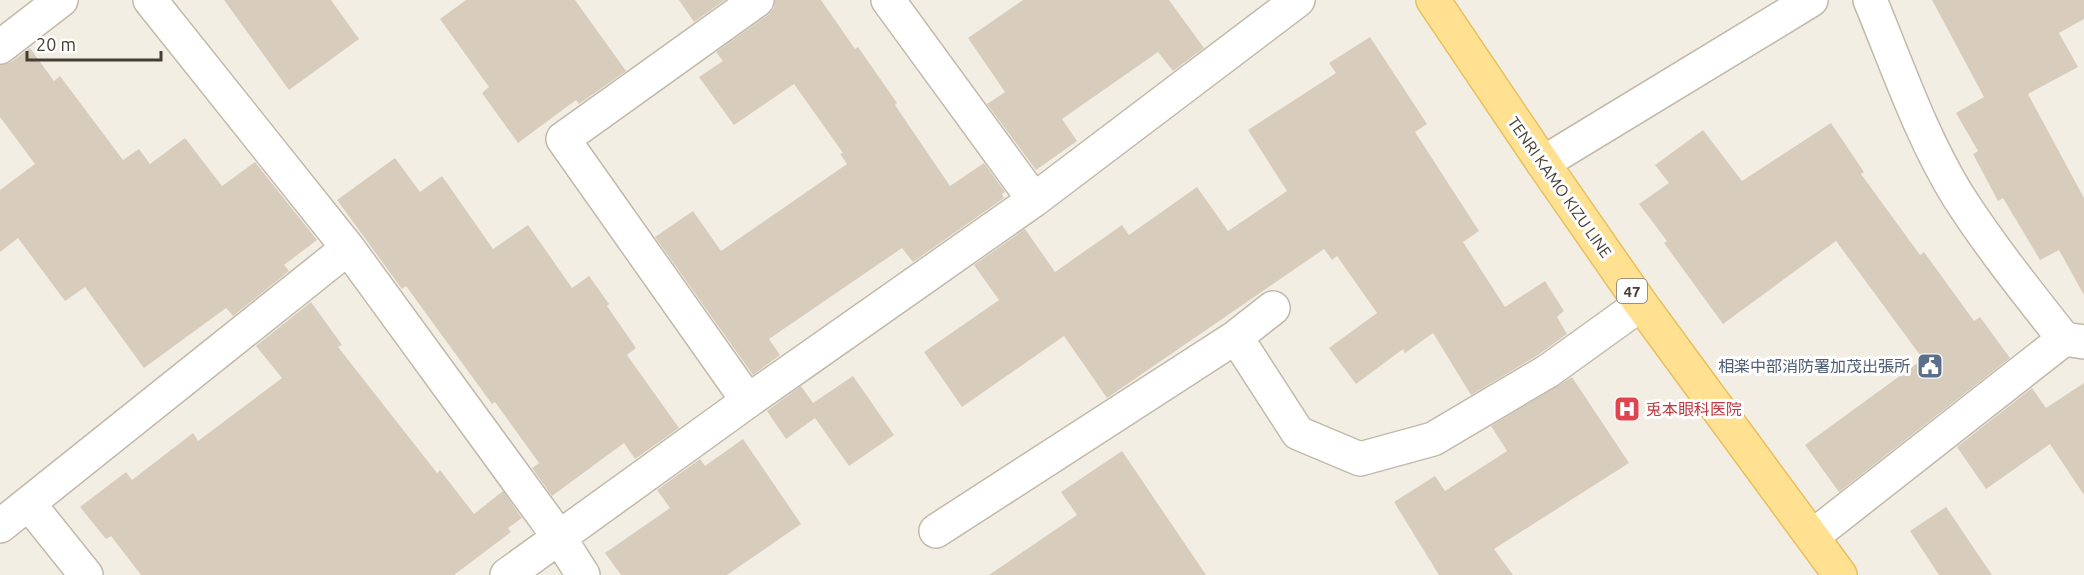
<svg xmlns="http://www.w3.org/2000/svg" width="2084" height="575" font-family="Ubuntu,'Noto Sans JP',sans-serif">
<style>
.building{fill:#d8cdbc}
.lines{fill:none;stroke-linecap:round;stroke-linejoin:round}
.street-casing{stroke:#c2b9a9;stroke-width:36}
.primary-casing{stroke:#e8bf5d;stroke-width:36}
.street{stroke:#fff;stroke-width:33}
.primary{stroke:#ffe191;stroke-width:33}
.labels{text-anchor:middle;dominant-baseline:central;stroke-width:6;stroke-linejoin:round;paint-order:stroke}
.shield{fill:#fff;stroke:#7d7871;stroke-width:1.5}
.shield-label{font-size:15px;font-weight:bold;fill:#453e34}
.street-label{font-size:16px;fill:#453e34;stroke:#fff}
.service-label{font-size:16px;fill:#4e5e75;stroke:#fff;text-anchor:end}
.health-label{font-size:16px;fill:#be3a42;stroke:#fff;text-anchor:start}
</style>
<rect width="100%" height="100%" fill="#f3eee4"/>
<path class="building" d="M224,0H331L359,39L289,90Z
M466,0H575L626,71L579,104L576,100L518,143L482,93L489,87L440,19Z
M679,0H725L694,22Z
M775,0H821L855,49L858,47L897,103L895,105L950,186L984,163L1005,192L1002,194L1004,198L913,262L902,248L769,339L780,355L753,375L655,237L693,211L721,251L847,164L840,154L843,153L794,84L734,125L699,77L723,61L716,52L768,15L774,8Z
M1023,0H1169L1204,48L1173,71L1158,52L1062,119L1077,141L1036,170L987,104L1005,92L968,38Z
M1932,0H2084V19L2059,33L2078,67L2028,94L2084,198V295L2059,250L2040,260L2003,198L1998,201L1973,154L1978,151L1956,113L1984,97Z
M1370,37L1427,124L1415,132L1479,231L1463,242L1505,307L1545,281L1564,311L1557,317L1567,334L1538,355L1471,395L1433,333L1405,353L1403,349L1356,384L1329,348L1377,313L1337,256L1332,260L1324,249L1107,398L1064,336L962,407L924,352L999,300L974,265L1025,229L1055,272L1122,225L1129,235L1197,187L1228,231L1287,191L1248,130L1336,73L1329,63Z
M30,48L54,81L60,76L123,160L139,149L150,164L185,138L222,186L255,162L317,240L284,265L289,271L233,316L226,308L144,368L85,287L65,301L18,238L0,252V190L35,164L0,117V65L11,62Z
M1831,123L1864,172L1861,174L1920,255L1924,252L1974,321L1980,317L2010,358L1839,492L1805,445L1923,359L1836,241L1723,324L1664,243L1667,241L1639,204L1669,183L1655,165L1703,130L1742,181Z
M395,158L420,192L442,176L493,249L528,225L572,288L589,276L609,304L607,306L636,348L627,355L679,428L635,459L624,443L552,496L532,468L539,463L495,402L492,404L406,286L402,289L337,200Z
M311,302L342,345L338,347L437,473L440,470L474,514L503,491L522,518L508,528L511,532L454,575H141L111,536L106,539L80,507L126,472L132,480L193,433L198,441L282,378L256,346Z
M853,376L894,435L849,466L815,418L786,439L767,411L801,386L813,403Z
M1572,377L1629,463L1494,549L1513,575H1439L1394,502L1435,476L1445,491L1507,451L1491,426Z
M2084,383V495L2050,444L1986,489L1957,447L2032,388L2046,408Z
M743,439L801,524L727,575H621L605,553L670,508L657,490L700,459L705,466Z
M1122,451L1206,575H989L1077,515L1061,492Z
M1946,507L1992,575H1939L1910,531Z"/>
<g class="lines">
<g class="street-casing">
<path id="street" d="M150,0L348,248L559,537L583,575
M888,0L1034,200
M1870,0C1897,65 1921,136 1958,196C1990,246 2027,292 2064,339
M0,47L61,0
M1543,163L1811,0
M1236,337L1298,433L1360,459L1433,439L1548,371L1641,304
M748,401L563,139L757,0
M29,504L86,575
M0,526L348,248
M936,531L1236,337L1273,308
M1813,536L2064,339L2084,342
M507,575L748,401L1034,200L1298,0"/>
</g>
<g class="primary-casing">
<path id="primary" d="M1433,0L1543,163L1641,304L1840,575"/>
</g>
<use href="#street" class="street"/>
<use href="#primary" class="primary"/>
</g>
<defs>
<g id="civic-square" transform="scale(1.35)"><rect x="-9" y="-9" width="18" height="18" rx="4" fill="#5c6f8a" stroke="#fff"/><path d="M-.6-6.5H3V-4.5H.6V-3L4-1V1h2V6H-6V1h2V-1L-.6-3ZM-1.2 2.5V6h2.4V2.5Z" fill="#fff"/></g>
<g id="hospital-square" transform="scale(1.35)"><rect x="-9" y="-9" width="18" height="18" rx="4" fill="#e0444e" stroke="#fff"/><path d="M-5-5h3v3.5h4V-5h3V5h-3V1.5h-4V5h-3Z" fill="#fff"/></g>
</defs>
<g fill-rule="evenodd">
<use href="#civic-square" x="1930" y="366"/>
<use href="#hospital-square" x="1627" y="409"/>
</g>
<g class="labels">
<rect class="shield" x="1617" y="279" width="30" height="24" rx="4.5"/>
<g class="shield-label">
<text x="1632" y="291">47</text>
</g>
<g class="street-label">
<text transform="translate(1560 187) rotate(55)">TENRI KAMO KIZU LINE</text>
</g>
<g class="service-label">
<text x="1910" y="366">相楽中部消防署加茂出張所</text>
</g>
<g class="health-label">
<text x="1646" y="409">兎本眼科医院</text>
</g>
</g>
<path d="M27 51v9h134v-9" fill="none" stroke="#453e34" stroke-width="3"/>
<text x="36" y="51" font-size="18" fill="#453e34" stroke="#ffffff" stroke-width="4.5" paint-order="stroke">20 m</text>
</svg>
